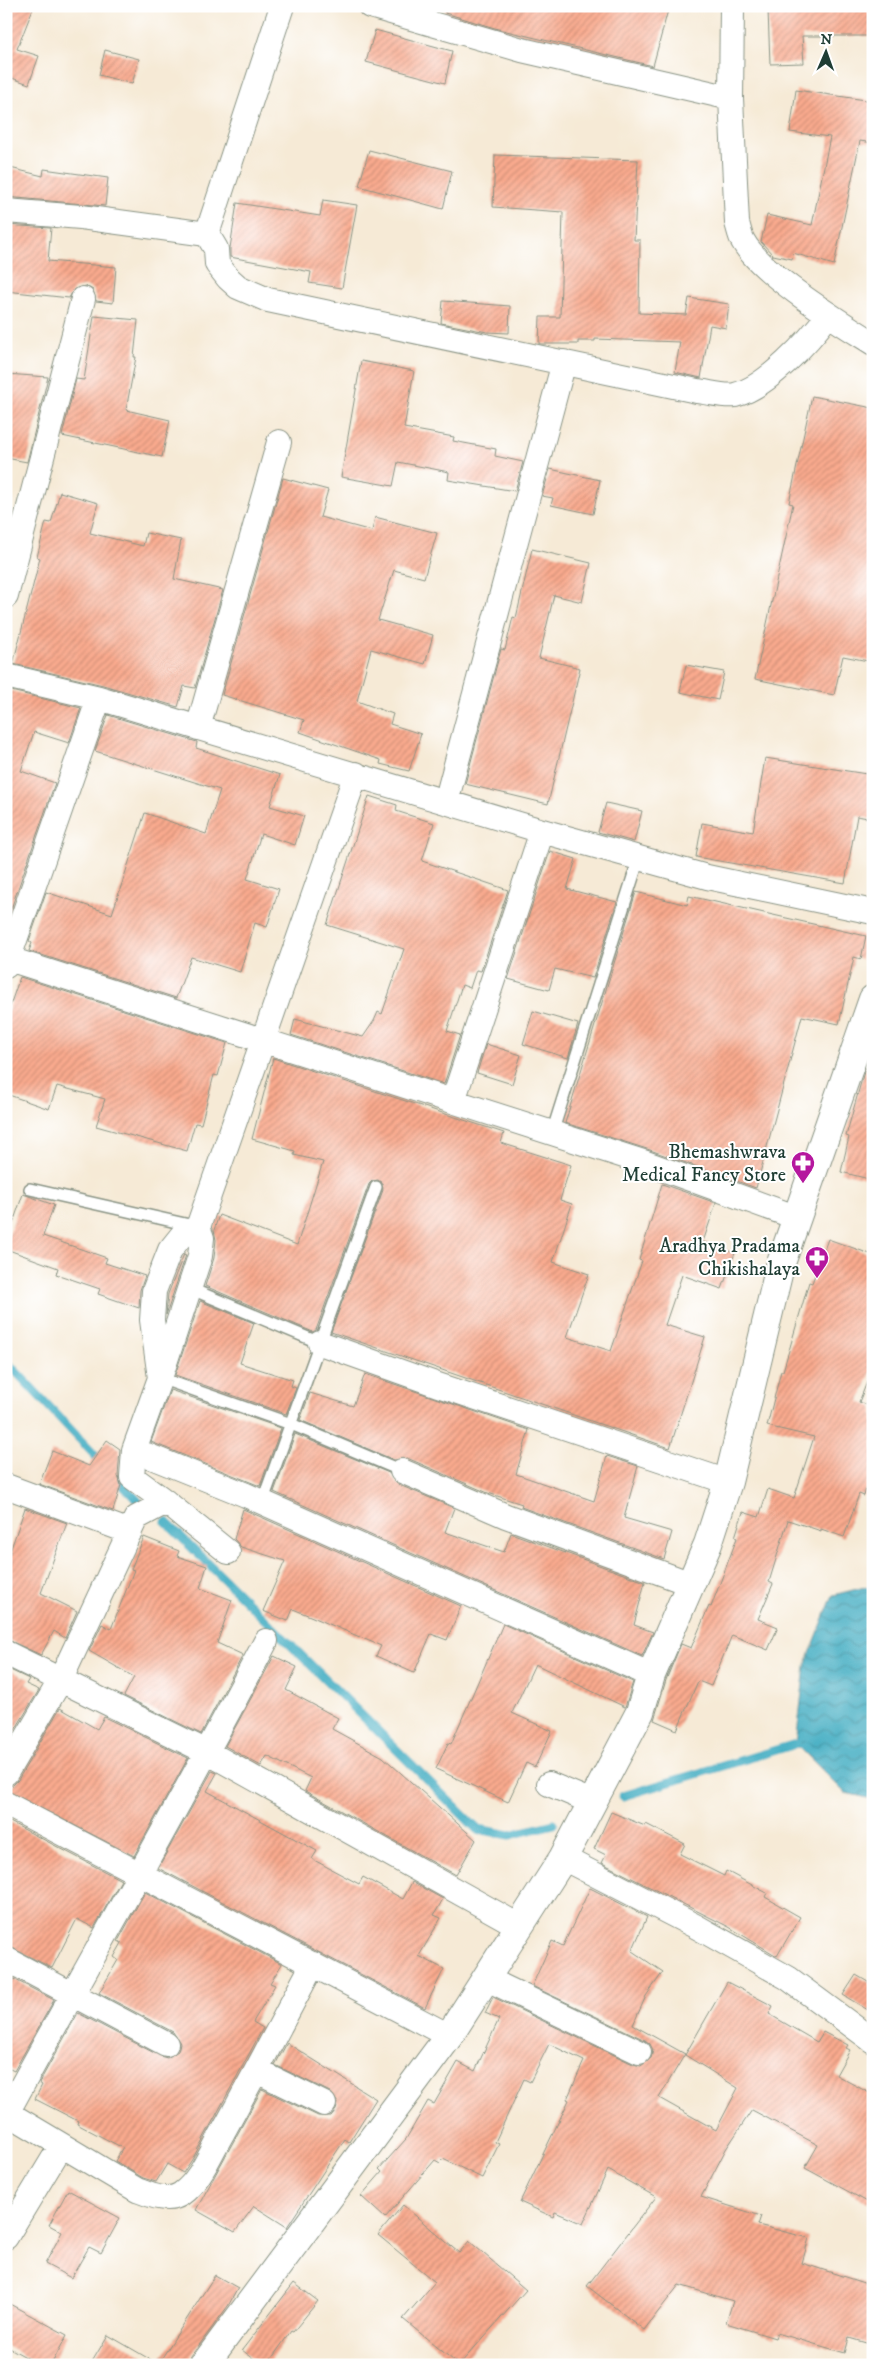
<svg xmlns="http://www.w3.org/2000/svg" width="879" height="2371" font-family="'IM FELL DW Pica',serif">
<style>
.water{fill:url(#water-waves);stroke:#32767c}
.lines{fill:none;stroke-linecap:round;stroke-linejoin:round}
.stream{stroke:#44aec3;stroke-width:9}
.building{fill:url(#building-hatch)}
.lane-casing{stroke:#8a9485;stroke-width:14}
.street-casing{stroke:#8a9485;stroke-width:26}
.secondary-casing{stroke:#8a9485;stroke-width:30}
.lane{stroke:#fff;stroke-width:11}
.street{stroke:#fff;stroke-width:24}
.secondary{stroke:#fff;stroke-width:28}
.labels{text-anchor:middle;dominant-baseline:central;stroke-width:4;stroke-linejoin:round;paint-order:stroke}
.poi-label{font-size:20px;fill:#1f3d34;stroke:#fff;text-anchor:end}
</style>
<defs>
<pattern id="water-waves" width="16" height="10" patternUnits="userSpaceOnUse" patternTransform="scale(1.25)"><rect width="16" height="10" fill="#44aec3"/><path d="M0 5q4-4 8 0t8 0" fill="none" stroke="#388f9f"/></pattern>
<pattern id="building-hatch" width="6" height="6" patternUnits="userSpaceOnUse" patternTransform="scale(1.25)"><rect width="6" height="6" fill="#faaa8e"/><path d="M-1 1l2-2M0 6l6-6M5 7l2-2" fill="none" stroke="#ca8c75"/></pattern>
</defs>
<rect width="100%" height="100%" fill="#fff"/>
<filter id="ink" filterUnits="userSpaceOnUse"><feTurbulence type="fractalNoise" baseFrequency=".02" numOctaves="2"/><feDisplacementMap in="SourceGraphic" scale="10" xChannelSelector="R" yChannelSelector="G"/><feConvolveMatrix kernelMatrix="1 2 1 2 8 2 1 2 1" color-interpolation-filters="sRGB"/></filter>
<filter id="wash" filterUnits="userSpaceOnUse"><feTurbulence type="fractalNoise" baseFrequency=".0096" numOctaves="4" result="noise"/><feDisplacementMap in="SourceGraphic" scale="20" xChannelSelector="R" yChannelSelector="G"/><feGaussianBlur stdDeviation="1.12" result="paint"/><feColorMatrix in="noise" values="0 0 0 0 0 0 0 0 0 0 0 0 0 0 0 0 0 1.4 0 .05"/><feComposite in="paint" operator="in"/></filter>
<g filter="url(#wash)">
<rect width="100%" height="100%" fill="#f6ead6"/>
<path class="water" d="M873,1585V1799L845,1793L796,1744L805,1666L833,1595Z"/>
<g class="lines">
<path class="stream" d="M6,1361L104,1465
M112,1474L138,1501
M166,1522L477,1829L510,1835L554,1824
M623,1796L796,1744"/>
</g>
<g id="blocks">
<path class="building" d="M6,6H34L17,49L39,56L29,84L6,76Z
M446,6H656L668,10L653,66L498,29L445,13Z
M822,6H873V36H802L804,63L770,64L768,10L822,8Z
M375,30L452,51L445,83L366,62Z
M105,50L139,59L132,84L99,75Z
M796,90L873,101V143L860,141L834,265L793,253L792,259L773,255L761,242L767,215L812,225L830,137L790,132Z
M369,150L452,171L443,209L359,186Z
M495,155L638,160L634,240H640L639,313L686,315L689,298L729,304L726,328L710,325L701,378L675,372L680,342L595,339V341H578V344H539L540,317H560L563,212L493,207Z
M6,167L43,176L44,169L108,178L105,206L6,197Z
M323,200L357,205L342,288L309,283L311,272L230,257V248L237,203L320,216Z
M6,225L51,228L48,261L116,267L113,303L96,301L93,290L86,286L74,289L69,298L6,291Z
M443,301L510,306L509,333L487,332L441,323Z
M94,316L138,320L134,357H136L126,410L170,420L162,457L62,436L76,379L84,380Z
M361,361L414,371L404,428L454,437L453,441L496,449L495,456L523,462L515,491L448,480L449,472L398,462L393,486L341,477Z
M6,374L48,377L27,462L6,458Z
M812,396L873,408V662L843,656L834,695L755,679L793,504L789,503Z
M550,469L600,480L593,514L551,505L553,498L542,496Z
M283,478L328,490L320,517L372,531L375,517L437,533L424,578L394,570L378,620L433,635L425,664L371,649L357,701L393,714L390,724L421,734L409,771L380,764L381,760L300,732L304,720L222,695Z
M60,492L98,503L90,533L143,546L146,533L181,540L174,579L223,590L195,688L184,686L178,707L103,685L13,664L40,558L37,557L46,522L51,523Z
M532,549L591,563L582,602L554,595L539,658L580,668L548,804L465,784L501,649L505,650L513,617L516,618Z
M686,665L724,672L718,700L680,692Z
M7,690L81,708L69,743L34,732L21,771L55,783L6,923Z
M108,715L197,742L196,748L280,775L270,806L304,816L295,845L261,834L247,879L279,889L267,927L255,923L240,972L191,957L176,998L29,951L32,943L29,941L46,892L112,914L145,813L206,834L220,790L95,751Z
M765,758L873,775V819L857,816L845,883L696,857L702,823L753,832Z
M369,796L397,805L396,811L434,823L422,861L508,890L481,971L476,970L470,988L462,985L447,1031L460,1035L444,1084L291,1035L295,1019L363,1037L374,1021L378,1012L382,1014L399,964L404,949L327,925Z
M606,803L642,811L634,842L598,832Z
M550,851L576,859L567,889L617,902L593,978L555,969L549,990L508,979Z
M636,892L687,905L689,896L866,936L861,959L854,957L839,1024L802,1016L756,1188L650,1150L565,1123Z
M20,977L227,1043L218,1076L214,1075L201,1124L195,1123L187,1151L96,1126L105,1099L57,1086L49,1109L6,1094V1017Z
M533,1011L578,1024L568,1058L523,1044Z
M486,1044L521,1055L512,1084L477,1073Z
M273,1058L504,1133L501,1143L571,1165L560,1200L572,1204L553,1262L589,1274L567,1337L611,1351L642,1261L639,1260L662,1184L716,1203L703,1242L735,1253L722,1289L682,1275L665,1325L705,1337L670,1448L331,1332L383,1190L382,1183L378,1180L372,1181L369,1184L316,1330L313,1332L205,1286L214,1258L216,1240L214,1230L219,1215L297,1245L323,1162L294,1155L295,1151L252,1139Z
M865,1068L873,1069V1180L841,1172L849,1137L846,1136Z
M23,1194L54,1205L43,1236L107,1258L105,1263L145,1276L140,1290L139,1308L98,1294L100,1289L56,1274L58,1268L6,1249V1243Z
M828,1239L873,1255V1367L859,1402L873,1407V1463L864,1496L859,1494L844,1537L821,1529V1531L788,1520L769,1582L773,1584L758,1619L778,1627L768,1650L732,1635L711,1686L698,1681L677,1730L654,1720L666,1680L681,1644L691,1648L709,1606L711,1607L737,1538L735,1537L743,1512L759,1517L768,1489L794,1498L814,1437L767,1426L781,1371H783L809,1282L812,1283Z
M184,1254L186,1255L166,1315L168,1294Z
M200,1301L254,1323L240,1363L293,1380L291,1386L296,1388L286,1414L175,1375Z
M365,1374L529,1430L516,1474L594,1501L607,1456L638,1466L624,1518L672,1532L664,1559L521,1507L522,1504L488,1493L407,1458L394,1460L300,1420L310,1393L353,1406Z
M170,1390L281,1428L260,1486L151,1442Z
M295,1434L389,1473L397,1484L454,1508L445,1532L504,1552L511,1533L645,1582L634,1625L653,1632L642,1656L274,1492Z
M107,1440L120,1449L118,1476L121,1485L113,1511L39,1484L52,1451L89,1466Z
M25,1508L67,1523L41,1593L77,1611L65,1638L54,1631L41,1655L6,1639V1563Z
M243,1509L461,1606L447,1640L431,1634L414,1673L376,1656L381,1646L315,1618L293,1609L288,1621L263,1611L285,1561L241,1547L234,1539Z
M144,1537L179,1551L177,1556L207,1566L200,1588L232,1600L217,1643L243,1655L201,1734L124,1696L134,1677L89,1651L102,1624L111,1629L134,1570L131,1569Z
M503,1624L633,1682L625,1707L535,1664L512,1713L552,1731L535,1767L526,1763L508,1802L436,1769L448,1743L451,1744Z
M274,1656L297,1667L286,1690L338,1718L332,1729L383,1757L476,1840L456,1875L305,1791L311,1778L267,1756L261,1766L225,1746Z
M6,1668L29,1679L26,1684L39,1690L6,1745Z
M60,1708L97,1729L104,1717L188,1758L134,1856L6,1790V1787L13,1785L18,1780Z
M212,1771L217,1773L207,1791L317,1851L312,1859L359,1884L363,1877L403,1899L412,1882L443,1899L434,1915L441,1918L419,1956L444,1969L425,2008L158,1868Z
M611,1812L645,1826L646,1824L685,1844L680,1854L724,1876L726,1871L767,1893L765,1897L800,1917L777,1956L729,1927L602,1863L606,1855L594,1849Z
M6,1820L121,1880L94,1928L77,1919L52,1968L6,1945Z
M590,1888L647,1917L632,1951L663,1972L646,1996L633,2025L685,2054L659,2098L716,2130L738,2088L685,2055L727,1982L773,2006L769,2014L817,2042L823,2032L848,2045L846,2048L850,2050L836,2075L873,2095V2205L805,2168L818,2145L752,2110L726,2149L701,2197L761,2216L758,2225L809,2238L802,2263L873,2286V2345L849,2338L845,2353L777,2333L775,2338L726,2323L733,2301L679,2285L644,2330L587,2286L656,2197L608,2170L583,2224L555,2212L553,2217L520,2202L569,2100L567,2099L584,2061L549,2044L530,2082L524,2079L495,2142L499,2144L482,2178L443,2159L440,2163L435,2160L385,2218L361,2196L382,2172L379,2169L406,2139L428,2101L434,2104L458,2062L475,2071L499,2019L485,2013L493,1997L633,2064L641,2066L651,2058L653,2050L650,2044L645,2040L532,1986L552,1941L563,1946Z
M145,1892L282,1964L270,1983L275,1985L253,2022L263,2028L193,2158L183,2173L167,2164L156,2182L143,2178L115,2161L123,2148L77,2124L78,2121L35,2099L42,2085L39,2083L78,2013L160,2056L167,2058L178,2051L180,2043L173,2032L99,1993L118,1960L114,1957L122,1943L118,1941Z
M6,1975L54,2000L14,2071L6,2067Z
M856,1975L873,1985V2013L843,1995Z
M287,2043L376,2099L349,2142L345,2139L287,2227L254,2206L235,2232L196,2210L262,2089L318,2116H331L336,2110L338,2103L330,2092L275,2065Z
M68,2190L120,2218L101,2253L89,2247L71,2278L45,2264L62,2232L49,2225Z
M403,2205L459,2253L469,2241L526,2290L459,2365L403,2319L435,2282L378,2235Z
M215,2275L238,2288L228,2306L191,2356L189,2365H90L108,2335L158,2364Z
M294,2283L318,2301L293,2332L291,2331L267,2365H262L242,2350Z
M6,2302L67,2335L51,2365H40L6,2346Z"/>
</g>
</g>
<g filter="url(#ink)">
<use href="#blocks" fill-opacity="0" stroke="#8a9485" stroke-width="1"/>
<g class="lines">
<g class="lane-casing">
<path id="lane" d="M552,1133L639,858
M30,1189L194,1226
M189,1288L320,1343
M160,1378L291,1424L402,1471
M262,1503L376,1187"/>
</g>
<g class="street-casing">
<path id="street" d="M370,6L522,50L731,98
M732,6L731,98L737,223C739,229 740,236 743,241C761,274 840,322 873,343
M6,211L81,217L207,234L216,249L217,264L228,278L238,287L268,300L697,391C708,392 725,397 735,395C766,388 810,340 828,315
M207,234L282,6
M6,596L83,299
M6,676L99,698L542,831L707,877L873,912
M198,728L279,442
M446,802L564,362
M9,959L646,1163L798,1218
M6,966L99,698
M453,1101L542,831
M320,1343L438,1385L728,1482
M162,1372L200,1256L202,1238L198,1227
M134,1450L246,1495L651,1675
M402,1471L506,1516L691,1584
M6,1486L130,1532
M166,1502L228,1552
M6,1653L207,1752L519,1926
M6,1773L60,1681L136,1518L166,1502L132,1477L134,1450L160,1378L152,1320L154,1291L170,1250L182,1235L198,1227L356,774
M549,1784L592,1802
M6,1804L449,2036
M563,1858L697,1927L788,1978L873,2041
M6,1959L166,2044
M487,1979L639,2052
M257,2071L324,2104
M6,2112L137,2190C150,2195 168,2203 181,2194C201,2180 211,2152 223,2132C254,2076 283,2020 313,1964
M7,2113C93,1955 183,1800 266,1641
M6,2237L61,2146"/>
</g>
<g class="secondary-casing">
<path id="secondary" d="M204,2365L449,2036L563,1858L640,1712L651,1675L708,1544L728,1482L780,1266L873,999"/>
</g>
<use href="#lane" class="lane"/>
<use href="#street" class="street"/>
<use href="#secondary" class="secondary"/>
</g>
</g>
<defs>
<g id="pharmacy-pin" transform="scale(1.25)"><path d="M0 17L-7.5 6A9.5 9.5 0 1 1 7.5 6Z" fill="#b5179e" stroke="#fff"/><path d="M-2-6h4v4h4v4h-4v4h-4v-4h-4v-4h4Z" fill="#fff"/></g>
</defs>
<g fill-rule="evenodd">
<use href="#pharmacy-pin" x="803" y="1163"/>
<use href="#pharmacy-pin" x="817" y="1258"/>
</g>
<g class="labels">
<g class="poi-label">
<text x="786" y="1152">Bhemashwrava<tspan x="786" dy="23">Medical Fancy Store</tspan></text>
<text x="800" y="1246">Aradhya Pradama<tspan x="800" dy="23">Chikishalaya</tspan></text>
</g>
</g>
<rect width="879" height="2371" fill="none" stroke="#fff" stroke-width="25"/>
<g transform="translate(826 52) rotate(2)" stroke="#ffffff" stroke-width="4" paint-order="stroke">
<path d="M0-4L9 19L0 12L-9 19Z" fill="#1f3d34"/>
<text y="-8" font-size="14" font-weight="bold" text-anchor="middle" fill="#1f3d34">N</text>
</g>
</svg>
